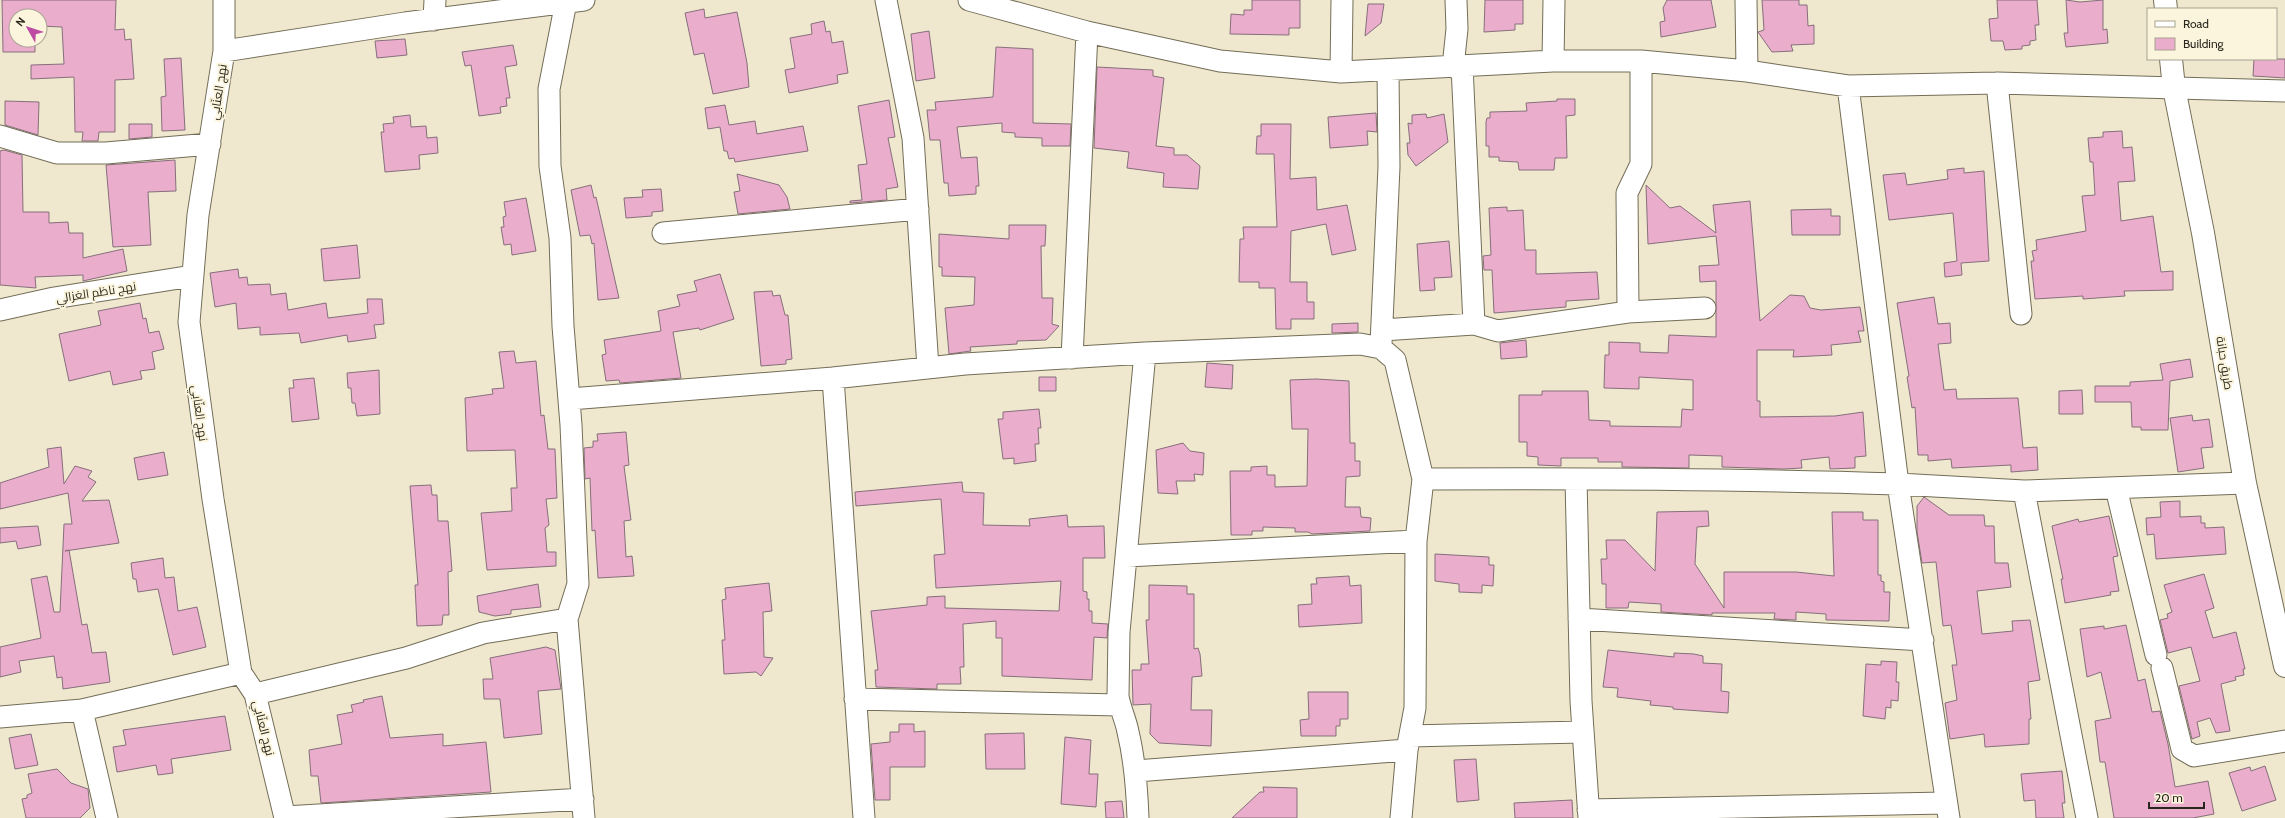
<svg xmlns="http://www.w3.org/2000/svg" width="2285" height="818" font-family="Cabin,Cairo,sans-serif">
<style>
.building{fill:#eaadcc;stroke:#866f7b}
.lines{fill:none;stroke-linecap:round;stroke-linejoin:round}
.street-casing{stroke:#736d57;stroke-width:23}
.secondary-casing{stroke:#736d57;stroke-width:24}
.street{stroke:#fff;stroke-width:21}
.secondary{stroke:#fff;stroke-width:22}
.labels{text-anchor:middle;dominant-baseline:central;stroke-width:4;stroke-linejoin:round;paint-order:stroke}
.street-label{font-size:12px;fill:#28261d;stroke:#fcf5dd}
</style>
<rect width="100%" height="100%" fill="#efe8cf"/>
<path class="building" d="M2,0H116L115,30L124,29L125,40L131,39L134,79L115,80V132H99L98,141H82L83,132H75L74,77L31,79V65L64,64L62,27L40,26V16H16V40H35V52H3Z
M1252,0H1300V28H1289V35L1230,34L1231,14L1244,15V10H1252Z
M1485,0H1523V24H1515V30L1484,32Z
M1667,0H1711L1716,27L1661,37L1660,22L1665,21L1663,8Z
M1762,0H1799V5H1807L1808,26L1814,25V44L1791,45L1793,51L1772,52L1758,32L1764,30Z
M1997,0H2037L2039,25H2035L2036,40L2030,41V45L2022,46V49L2005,50L2003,41H1991L1989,19L1998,18Z
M2066,0L2080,2L2103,0V30L2107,29L2108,43L2066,47L2064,33H2068Z
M1368,4H1384L1381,23L1365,36Z
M704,9L705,18L737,12L747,63L749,87L713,94L704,53L694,55L685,13Z
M824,21L826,32L830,31L832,43L843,41L848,73L837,75L838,83L789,93L785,70L795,68L790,38L812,34L811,24Z
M929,31L935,78L916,81L911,34Z
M405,39L407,55L377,58L375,41Z
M513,45L517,65L505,67L510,98H506L507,106L500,107L501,113L479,116L471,65L465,66L462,52Z
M996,47L1033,49V123L1071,124L1070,146H1042V138L1015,137V133L1002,132V123L957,127L961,158L977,157L979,186H976V194L949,196L948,183H944L940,140H930L927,110H936L935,102L993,97Z
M181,58L185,130L162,131L161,97L166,96L164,59Z
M2254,59H2285V78L2253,76Z
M1097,67L1153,70V76L1164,78L1156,146L1174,148V155H1187L1200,166L1198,189L1163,187L1164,173L1127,168L1129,152L1094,148Z
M1557,99H1575V115L1566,116L1567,158H1555L1554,170H1519L1518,162L1499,161V157H1489V146H1486V122L1487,118H1490V112L1527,111L1526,103L1557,101Z
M889,100L895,137L888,138L898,187L886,189L887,200L850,203V201L862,200L858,165L867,164L858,106Z
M5,101L39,102L38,135L5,125Z
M725,105L729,125L755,121L757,134L803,126L808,151L735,162L734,158L729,159L727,151H724L720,127L708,129L705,108Z
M1376,113L1377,132L1367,131L1368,145L1330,148L1328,117Z
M1426,114L1427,118L1444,114L1448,142L1416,166L1408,155L1407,143H1410L1408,123L1412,124V115Z
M410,115L411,127L426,126L427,138L437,137L438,153L419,155L420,169L385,172L381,132H384L383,124L394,123L393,117Z
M129,124H152V137L129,139Z
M1261,124H1291L1290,179L1316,177L1317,210L1347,205L1356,250L1332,255L1326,224L1291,231L1290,282H1307V302H1314V319H1291V329H1276L1275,288H1259V282H1239L1240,239H1244L1243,227H1277L1274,154H1256L1257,136H1261Z
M2122,131L2123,148L2132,147L2135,181L2118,182L2121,221L2153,216L2161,272L2173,271V290L2124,291L2125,296L2083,299V296L2035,299L2031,261H2034L2032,251L2037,250L2036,240L2086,231L2082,196L2095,195L2093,162H2090L2088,138L2103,137V132Z
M4,150L22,155L23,212H49V223L68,222L69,233H83V258L123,249L127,271L83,281V275L35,277L36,288L0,285V151Z
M175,160L176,191L148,192L151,245L113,247L106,165Z
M1964,168V173L1984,171L1989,261L1961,263L1962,275L1945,277L1944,263L1957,261L1953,213L1889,220L1883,175L1905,173L1907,185L1948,179L1947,170Z
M737,174L779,185L787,197L790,209L738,214L734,192L740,191Z
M591,185L594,198L596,197L619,298L598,300L594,243L592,244L590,235L580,236L571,190Z
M1646,185L1670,208L1680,206L1716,233L1713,205L1750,201L1760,321L1790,295L1804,296L1810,308L1821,310L1860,307L1864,331H1858L1861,342L1831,345L1832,355L1793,357L1794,350H1757V401H1760V417L1835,416L1863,412L1866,456L1855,457V468L1830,469L1829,457L1801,460L1802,468L1784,469L1722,467V456L1689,455V468L1622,467V462H1598V458H1561V466L1538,465V457L1527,456V442H1519V395H1542V391H1588L1589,420L1610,421V426L1681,427L1682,409L1693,410V380L1639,377V389L1604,388L1605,355H1609V342L1640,343V352L1668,353L1669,335L1716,337V281L1700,282L1699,266L1719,265L1716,236L1648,244Z
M661,189L663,211L652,212V216L626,218L624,198L643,197L642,190Z
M526,198L536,251L512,255L511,244L504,245L501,227H504L503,217L506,216L504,202Z
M1507,207V211L1523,210L1525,250H1536V274L1597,272L1599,299L1566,301V307L1494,313L1492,270H1484L1483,256L1491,255L1489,208Z
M1831,209V216H1840V235H1792L1791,210Z
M1009,225H1046L1045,246H1041L1042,298H1053L1052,324L1059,326L1046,340L1017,341V344L970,347L971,351L949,354L945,308L974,305L975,277L942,276V267H939V234L1009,239Z
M1449,241L1452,277L1434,278L1435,290L1420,291L1417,244Z
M357,245L360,278L324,281L321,249Z
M238,269L239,278L247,277L248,285L270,284L271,295L286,293L288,310L326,303L328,318L368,313L367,299H382L384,324L374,325L376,338L348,342L347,335L301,343L299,333L260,335V327L238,329L236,303L215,307L210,273Z
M720,274L734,319L700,330L699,328L673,332L681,378L620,383L619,380L606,381L602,355L606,354L604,340L661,331L658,311L680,306L677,295L697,291L694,281Z
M772,291L773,296L780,295L785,315H788L792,359L786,360V364L761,366L754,292Z
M1934,297L1938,324L1950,323L1951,343L1938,344L1944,390L1956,389L1957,399L2018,398L2023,448L2037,447L2038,470L2011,472V465L1952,468L1951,459L1928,461V455H1918L1915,407L1912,408L1907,377L1909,376L1897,303Z
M140,303L143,319L146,318L149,333L159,331L164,349L152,352L155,369L140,371L142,379L113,385L110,371L69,381L59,334L101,325L98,311Z
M1358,323V332L1332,333V324Z
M1526,340L1527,357L1501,359L1500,343Z
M514,351L516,363L536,361L541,416L544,415L548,449H555L557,498L546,499L549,525L545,528L547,552H556V566L487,570L481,513L512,511L511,488H517L515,450L467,451L465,398L493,394L492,389L504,388L499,352Z
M2190,359L2193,377L2170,381L2168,430H2141V427H2132L2131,402H2095V386H2130V382L2163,380L2160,364Z
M1207,363L1233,365L1232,389L1205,387Z
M379,370L380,414L357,416L355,403H352L351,388H348L347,373Z
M1039,377H1056V391H1039Z
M314,378L319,419L292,422L289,388H294L293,380Z
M1316,379L1349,381L1350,443H1355V461H1360V476L1346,477L1345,507H1360L1361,517L1371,518L1370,531L1312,534L1308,532H1295V528L1263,527V531H1252V535H1231L1230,471H1251V467L1267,466V475H1275V487L1307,486L1308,429H1292L1290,380Z
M2082,390L2083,414H2059V391Z
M1039,409L1041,428H1038L1039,444H1035L1036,461L1014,464V458L1003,459L998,419H1003V412Z
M2192,415L2193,421L2209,419L2213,447L2201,448L2204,468L2178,472L2170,418Z
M626,432L629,465L624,466L631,520L624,521L626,557L632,556L634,576L598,578L595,530L592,531L590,478L585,479L584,448L593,447V441H598L597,434Z
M1183,443L1190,451L1204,453L1203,475L1194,474L1195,481H1176L1178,494L1158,493L1156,450Z
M61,447L64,484L75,466L92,471L88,477L96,482L82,501L109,500L119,543L65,551L69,550L82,625L87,624L92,653L106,652L110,682L63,689L62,677L57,678L54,656L19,661L21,672L0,677V647L41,638L31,579L47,576L54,612H60L64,524H72L68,493L0,509V483L49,467L47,449Z
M164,452L168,475L138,480L134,458Z
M962,482L963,492L984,493L983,525L1030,526L1029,519L1067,515L1068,527L1104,526L1105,558H1083V591L1087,592V599H1089V611H1092V623L1108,624L1107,638L1094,637L1092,680L1002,676V638H996V621L963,624L964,667H960L961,684H937V689L876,687L875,670H878L871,611L927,605V597L945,596V608L1059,611L1061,581L936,588L934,555L945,554L941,499L856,506L855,492Z
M431,485L432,495H437L438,521H448L452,571L448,572L449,615H443L442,625L417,626L415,585H418L410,486Z
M1924,497L1949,515H1984L1985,526H1994L1995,563H2008L2011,587L1977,591L1982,634L2013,631L2012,621L2030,620L2040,680L2028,682L2031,719H2029V744L1985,747L1984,734L1950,739L1945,703L1957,700L1952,665H1957L1951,625L1943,626L1936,562L1922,563L1917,532V506Z
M2180,501V517L2201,516V523H2205V528L2224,527L2226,554L2156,559L2154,534L2147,535L2146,518L2161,517L2160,502Z
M1708,511L1709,526L1697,527L1695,564L1724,608V572H1796L1834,576L1832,512H1863V520H1878V575H1881V581L1884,582V592H1890L1889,621L1826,620V614L1796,612V620L1774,619L1775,613H1712V615L1661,612V604L1629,602L1628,608H1606V584H1602L1601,559H1607L1606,540H1625L1655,571L1657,512Z
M2109,516L2118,556L2113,557L2119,591L2110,592L2111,595L2065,603L2061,579H2063L2052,526L2078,519L2079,522Z
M38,526L41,545L18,549L16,541L0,543V528Z
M1435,554L1489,557V565H1494L1493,586L1482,585V593L1459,592V584L1435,581Z
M163,558L165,578L174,577L178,611L197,607L206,647L173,655L158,589L138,592L136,579H133L131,563Z
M2204,574L2214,608L2205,611L2213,638L2236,632L2245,669H2243L2244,675L2235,677L2236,680L2221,684L2230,731L2216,733L2210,718L2197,722L2200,736L2192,739L2179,686L2200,681L2191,647L2168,653L2160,620L2168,618L2167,614L2172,612L2164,585Z
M1349,576L1350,586L1361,585L1362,623L1299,627L1298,605L1312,604L1311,584H1317L1316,578Z
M769,583L772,611L763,612L764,657L773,658L761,676L756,672L724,674L722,640H725L722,600L726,599L725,588Z
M538,584L541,607L511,610V614L495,616L479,612L477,596Z
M1149,585L1187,586V594H1194V649L1198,648L1200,654L1202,676L1192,677L1191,710H1212L1211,746L1159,743L1150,734L1151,704L1133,705L1132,670H1141V664H1149L1146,620H1149Z
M2126,625L2138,681L2145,679L2152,712L2160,711L2168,744L2175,787L2208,781L2214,814L2193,818H2114L2105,762H2100L2095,721L2111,718L2101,672L2087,677L2080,629L2104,626V629Z
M546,647L555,650L561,689L538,691L542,734L504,738L500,699H484L483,679H493L490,658Z
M1608,650L1674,657V653L1694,654L1703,656V663L1722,664L1721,691L1729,692L1728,713L1673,709V707L1650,705L1651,701L1617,697L1618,688L1603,687Z
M1881,661L1897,662L1896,682H1899L1898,701L1891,700V708L1886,707L1885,719L1863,716L1866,664L1881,665Z
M1308,692H1348V719H1340V726H1336V736H1301L1300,720L1309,719Z
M382,696L390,738L443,734V746L486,742L491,792L321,803L318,776H311L309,750L342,744L337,715L353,712L351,705L364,702L363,700Z
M225,716L231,750L171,759L173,773L158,775L156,765L117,772L113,747L126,745L123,730Z
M899,724H914V732L925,731V767H890V800H875L871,744L890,742V732H899Z
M1024,733L1025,769H986L985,734Z
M31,734L38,765L15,769L9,738Z
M1065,737L1091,740L1089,774H1098L1096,807L1061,804Z
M1476,759L1479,800L1457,802L1454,760Z
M2265,766L2276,800L2242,811L2229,773L2250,767L2251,771Z
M57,769L71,783L88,789L90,808L80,818H26L22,799L27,798V795L32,793L28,774Z
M2062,771L2065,803H2062L2064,818H2036L2035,800L2024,801L2021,774Z
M1263,787L1297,788V818H1232L1260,792H1264Z
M1572,800L1573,818H1515L1514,803Z
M1122,801L1124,818H1106L1105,802Z"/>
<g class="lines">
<g class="street-casing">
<path id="street" d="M224,0V51L198,215L189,322L213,499L241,673L255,694L285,818
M886,0L913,138L928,368
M969,0L1087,32L1220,61L1341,72L1553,61H1641L1747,71L1848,86L1997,83L2285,91
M1746,0L1747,71
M434,20L435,0
M224,51L405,23L584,0
M1553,61L1554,0
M1453,67L1457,29L1456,0
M1341,72L1342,0
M1997,83L2021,314
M1848,86L1898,484L2024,491
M0,136L57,153H106L210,144
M663,233L918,209
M0,310L54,298L192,276
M1628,312L1627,193L1641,164V61
M1474,324L1498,331L1628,312L1705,308
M1382,330L1474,324L1462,66
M1381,344L1389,167L1388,70
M1145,353L1360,344L1381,348L1395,360L1423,479
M1072,358L1087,32
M570,399L833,378
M1576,479L1581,701L1589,818
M2116,488L2156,655
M1127,556L1416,541
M567,619L584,818
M1579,619L1923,640
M2162,668L2182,749L2194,756L2285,741
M255,694L406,658L483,633L567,619L578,584L571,425L563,326L560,238L550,166L549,89L566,2
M855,699L1119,705
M82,710L107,818
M0,717L82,710L241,673
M1410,736L1583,732
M1136,771L1407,750
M1588,810L1945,803
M285,817L583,799
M864,818L833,378L965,364L1145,353L1119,632L1118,696C1120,709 1126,720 1128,732C1135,761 1137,789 1138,818
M1401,818L1407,750L1415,708L1416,541L1423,479C1581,478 1740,479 1898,484L1949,818
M2087,818L2024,491L2245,483"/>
</g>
<g class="secondary-casing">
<path id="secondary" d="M2165,0L2166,9
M2171,59L2174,88L2203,233L2245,483L2285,666"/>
</g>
<use href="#street" class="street"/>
<use href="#secondary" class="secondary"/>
</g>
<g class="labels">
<g class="street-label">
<text transform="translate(218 92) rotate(-81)">نهج العنّابي</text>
<text transform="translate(96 292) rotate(-9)">نهج ناظم الغزالي</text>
<text transform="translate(2225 363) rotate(81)">طريق حبانة</text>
<text transform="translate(200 413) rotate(82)">نهج العنّابي</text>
<text transform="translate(264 728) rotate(76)">نهج العنّابي</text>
</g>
</g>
<rect x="2147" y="8" width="130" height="52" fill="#fcf5dd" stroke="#a7a290"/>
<rect x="2155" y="21" width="20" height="6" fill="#ffffff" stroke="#a7a290"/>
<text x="2183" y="28" font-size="12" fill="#28261d">Road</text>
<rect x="2155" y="38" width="20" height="12" fill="#eaadcc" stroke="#a7a290"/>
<text x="2183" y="48" font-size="12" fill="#28261d">Building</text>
<g transform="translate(28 28) rotate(309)"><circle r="19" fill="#fcf5dd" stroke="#a7a290"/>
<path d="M0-3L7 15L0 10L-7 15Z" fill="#bf4aa3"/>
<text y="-6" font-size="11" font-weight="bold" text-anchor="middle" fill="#28261d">N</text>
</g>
<path d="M2149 802v6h55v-6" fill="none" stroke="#28261d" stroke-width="2"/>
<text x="2155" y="802" font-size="12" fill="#28261d" stroke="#fcf5dd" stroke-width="3" paint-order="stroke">20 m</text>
</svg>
